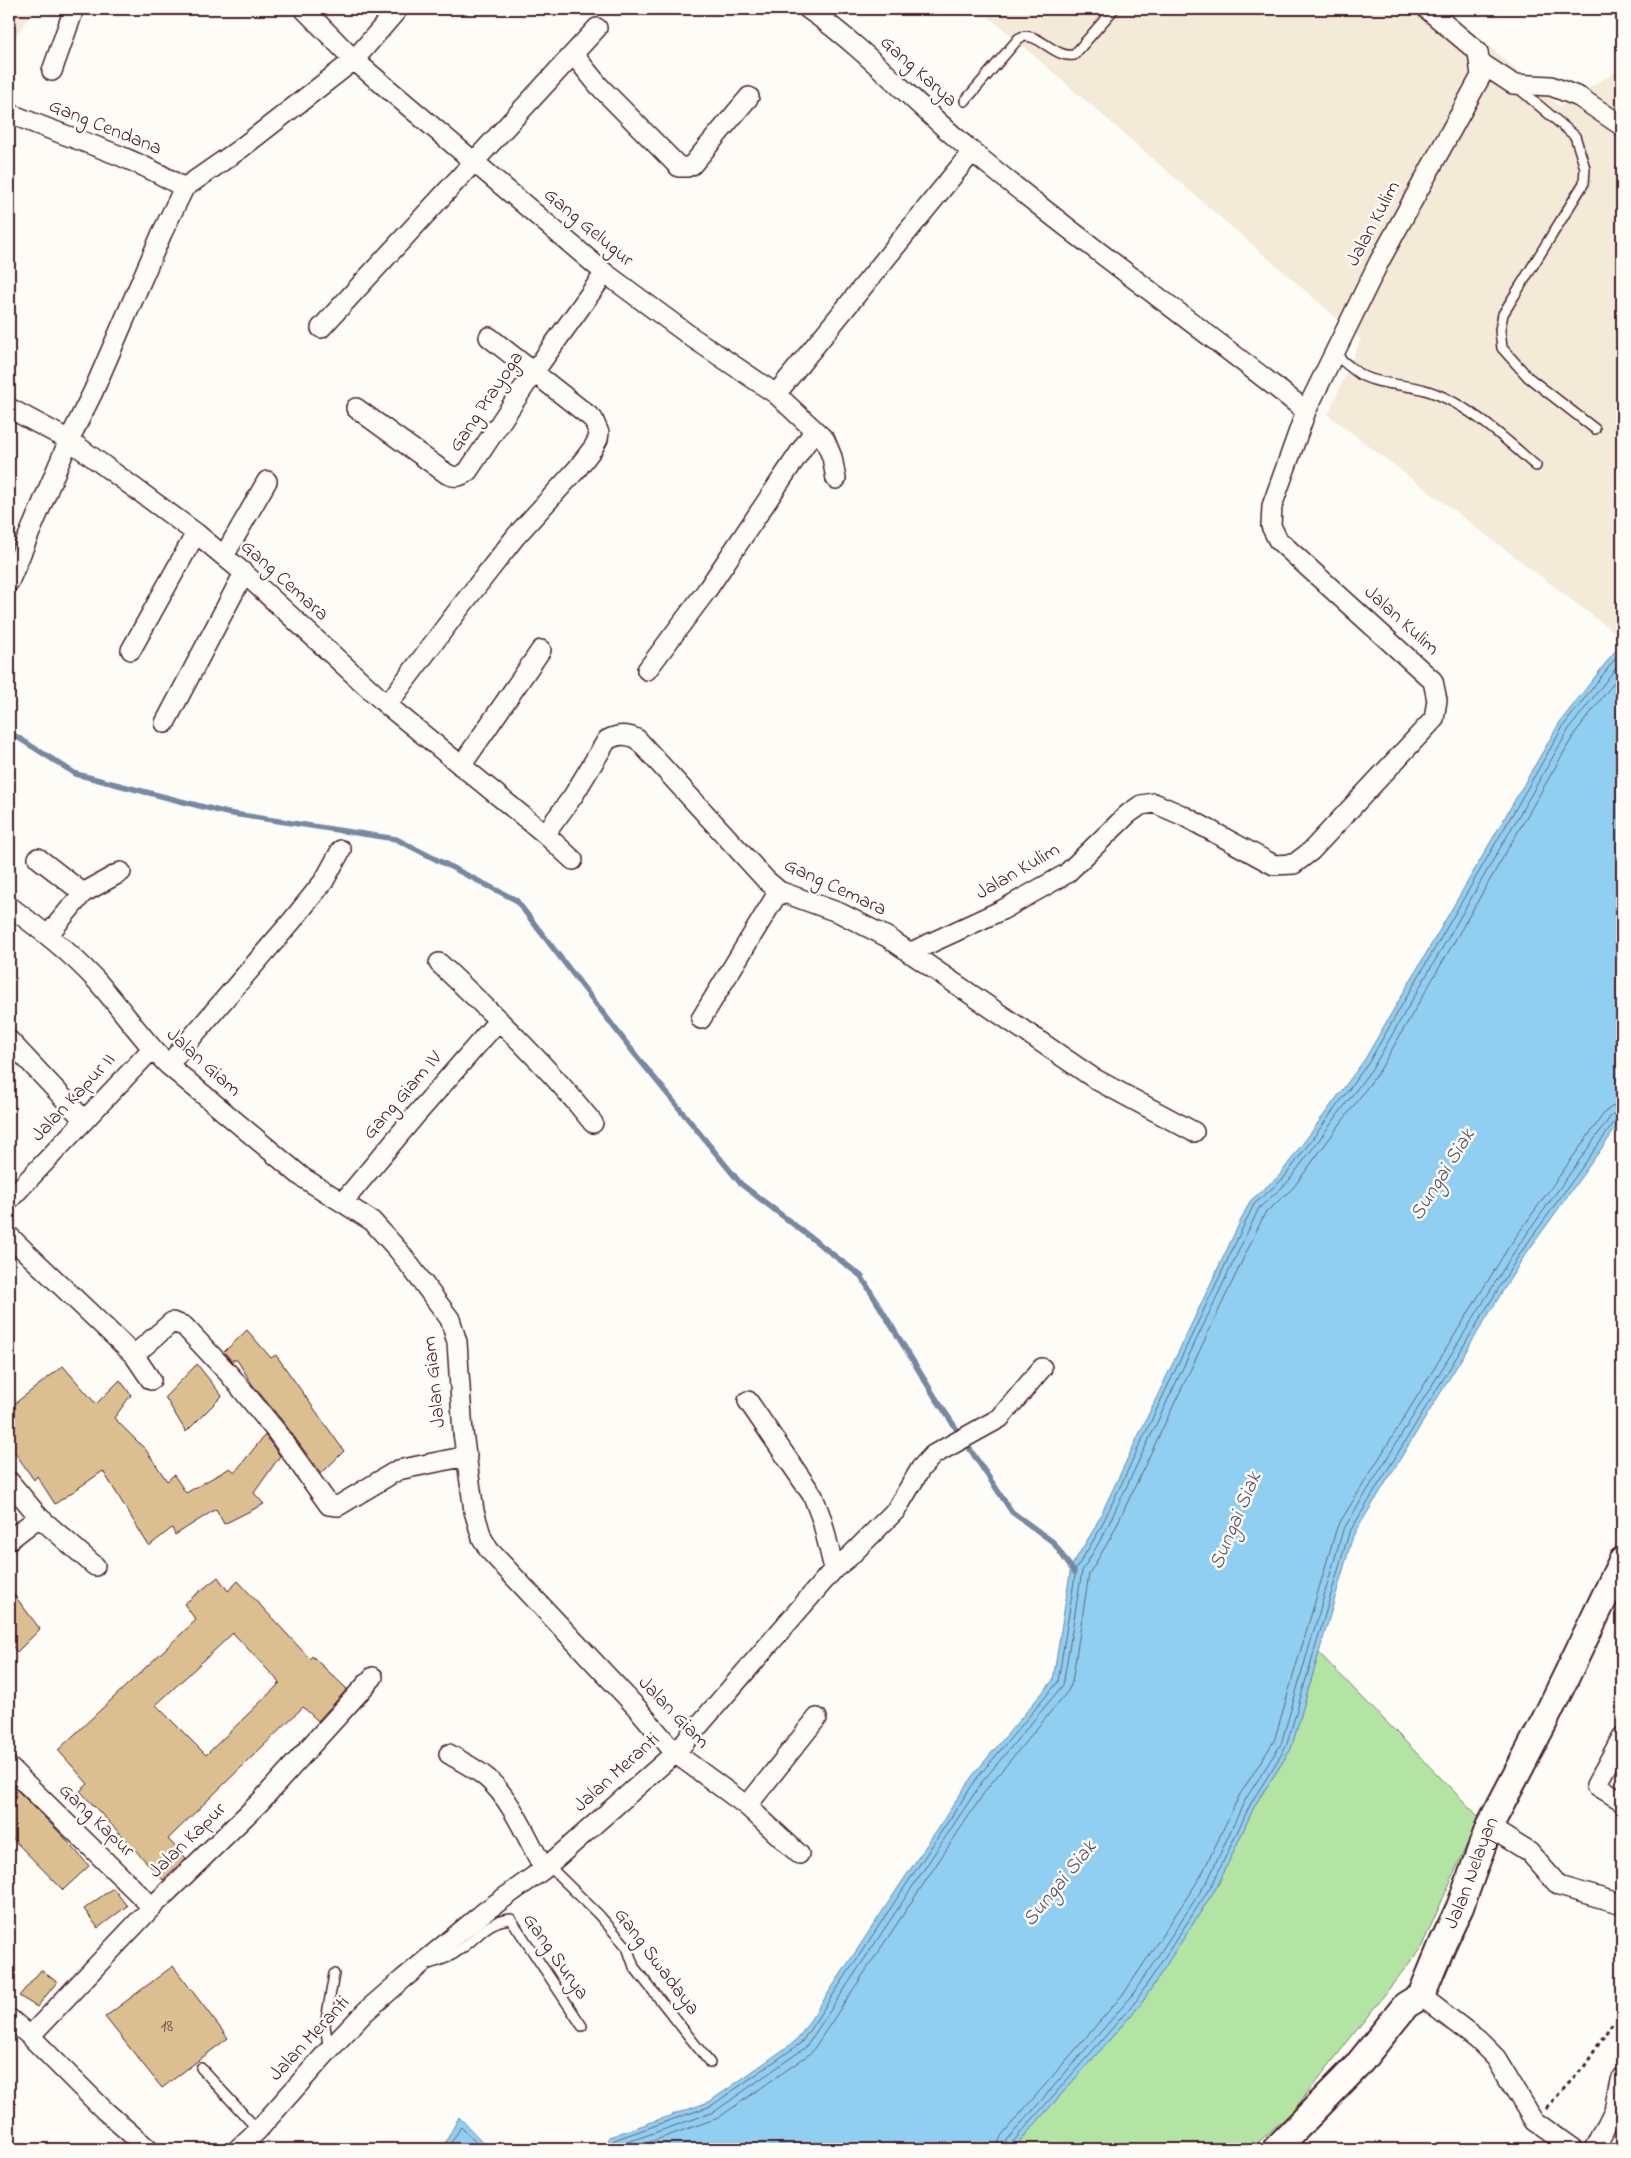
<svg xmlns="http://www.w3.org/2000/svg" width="1631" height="2158" font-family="'Indie Flower',sans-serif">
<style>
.built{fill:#f3ead8}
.green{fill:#b3e4a4;stroke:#7e8268}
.water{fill:#90cff1;stroke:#7489a2}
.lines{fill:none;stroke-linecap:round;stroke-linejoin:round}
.shore{stroke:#66657a;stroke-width:1}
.stream{stroke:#7489a2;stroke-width:5.5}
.building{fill:#dbbf90;stroke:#4a1f2b;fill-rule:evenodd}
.lane-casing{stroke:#4a1f2b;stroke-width:12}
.street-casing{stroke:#4a1f2b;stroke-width:22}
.secondary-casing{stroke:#4a1f2b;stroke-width:30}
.path{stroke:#4a1f2b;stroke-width:3;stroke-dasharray:4 4;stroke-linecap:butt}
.lane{stroke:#fdfcf7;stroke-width:9}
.street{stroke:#fdfcf7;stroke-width:19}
.secondary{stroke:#fdfcf7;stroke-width:26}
.labels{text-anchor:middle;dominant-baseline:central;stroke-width:5;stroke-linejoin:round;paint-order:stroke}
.number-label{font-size:18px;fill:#6e4744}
.street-label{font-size:20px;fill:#4a1f2b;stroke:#fdfcf7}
.water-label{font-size:21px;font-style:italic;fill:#5f5466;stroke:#fdfcf7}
</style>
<rect width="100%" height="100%" fill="#fdfcf7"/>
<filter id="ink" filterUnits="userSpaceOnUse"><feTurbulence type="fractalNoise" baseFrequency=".02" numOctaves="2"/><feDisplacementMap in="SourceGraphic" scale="10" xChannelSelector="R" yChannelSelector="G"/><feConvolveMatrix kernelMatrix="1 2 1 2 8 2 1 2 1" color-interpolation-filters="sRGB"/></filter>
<g filter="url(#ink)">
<path class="built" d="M9,9H36L9,44Z
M980,9H1445L1559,106L1622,68V638L1328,415L1361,339Z"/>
<path class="green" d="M1319,1653L1479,1817L1421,1948L1294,2110L1251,2149H1013L1141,2004L1218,1885L1255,1805L1291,1749Z"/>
<path class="water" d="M1622,642V1120L1523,1258L1353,1536L1291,1749L1255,1805L1218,1885L1141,2004L1013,2149H604L609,2137L709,2102L797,2040L973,1775L1053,1680L1071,1567L1094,1529L1250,1201L1279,1176L1365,1059L1560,722Z
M459,2117L489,2149H442Z"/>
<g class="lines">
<path class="shore" d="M447,2149L461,2127L482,2149
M610,2149L614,2140L711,2106L801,2043L977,1778L1058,1682L1076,1569L1099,1531L1254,1204L1283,1179L1369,1062L1564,725L1622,650
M616,2149L619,2145L714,2112L806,2047L982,1782L1063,1685L1082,1571L1104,1534L1259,1208L1287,1183L1374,1066L1569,729L1622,660
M630,2149L718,2118L811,2053L988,1787L1068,1691L1072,1682L1089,1574L1111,1537L1265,1213L1293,1188L1380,1070L1575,733L1622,672
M996,2149L1001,2136L1125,1992L1201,1876L1239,1796L1274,1741L1337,1527L1508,1248L1605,1112L1613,1106L1622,1104
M1004,2149L1007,2140L1131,1997L1208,1880L1245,1800L1281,1744L1343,1530L1514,1252L1611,1116L1616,1113L1622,1112
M1010,2149L1011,2144L1136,2001L1213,1883L1251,1803L1286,1747L1349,1533L1519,1255L1616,1120L1622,1118"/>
<path class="stream" d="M9,732L76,774L227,813L396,839L516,900L634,1053L741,1184L861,1276L935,1397L1012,1512L1053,1542L1074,1572"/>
</g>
<path class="building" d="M247,1330L271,1358L276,1355L344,1451L321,1474L285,1424L252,1384L237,1360H231L224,1352Z
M197,1364L222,1396L186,1432L165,1397Z
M63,1366L96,1404L120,1380L131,1395L114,1418L146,1450L167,1481L174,1475L186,1493L230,1468L235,1472L265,1435L280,1456L254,1493L264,1504L224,1524L216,1509L175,1535L172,1528L149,1546L103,1471L55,1504L37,1476L34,1480L9,1444V1408Z
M218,1577L228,1591L238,1581L310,1659L312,1656L347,1689L318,1721L303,1707L168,1839L186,1858L163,1880L80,1791L88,1784L58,1750L196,1620L184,1604ZM233,1633L280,1683L206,1755L156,1705Z
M9,1588L40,1629L17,1652L9,1642Z
M9,1782L64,1837L89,1866L63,1890L9,1835Z
M113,1888L127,1906L98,1928L84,1909Z
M173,1966L228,2038L162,2088L105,2017Z
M41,1970L57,1982L37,2007L19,1996Z"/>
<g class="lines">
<g class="lane-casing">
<path id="lane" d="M1517,87L1575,136L1585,168L1584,183L1503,314L1500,330L1502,348L1528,377L1595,429
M965,101L1019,38C1037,29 1054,59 1074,55L1114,9
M1334,354C1343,361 1352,369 1361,375C1380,385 1405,384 1425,390C1466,402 1505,439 1536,466
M548,1865L598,1914L627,1947L634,1967L710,2063
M428,1964C441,1961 451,1957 461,1949C480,1936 486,1921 511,1919L582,2026
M329,2050L325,2026L334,1974
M201,2068L258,2130"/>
</g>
<g class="street-casing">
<path id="street" d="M304,9L354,60L605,273L693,338L776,394L825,440L832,457L836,479
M808,9C869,51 917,107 974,153C1082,243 1196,323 1306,411
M573,54L599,86L679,167H687L692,165L749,97
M1481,63L1513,84L1551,86L1579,97L1622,126
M52,71L74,9
M9,113C67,138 130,154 184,188
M321,328L597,28
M776,394L972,152
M9,408L69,440L196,533L244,573L387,705L545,834L573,860
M356,408L447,474C456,478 460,477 468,471L534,372L605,273
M224,556L267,481
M9,582L69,440L93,392L162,233L184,188L240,149L354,60L398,9
M131,650L196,533
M647,670L707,590L814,431
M387,705L459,609L516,536L577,469L593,448L598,439L599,433L593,419L489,337
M165,723L244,573
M461,766L541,650
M545,834L573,796L607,740C618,734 627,734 637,739L766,880L779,891L840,913L887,937L1095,1079L1194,1132
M38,858L83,893
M9,906C40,929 70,952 96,980C121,1008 141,1038 168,1065L302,1177L372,1221L399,1251L450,1319L457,1342L463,1433L474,1511L482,1538L489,1550L638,1709L675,1753L747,1806L799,1854
M48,935L83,893L121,872
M909,953L1002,910L1066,874L1128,814L1141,805L1154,803L1184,816L1274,865L1294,864L1311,851L1434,719L1437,700L1433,681L1278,540L1271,526L1272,506L1306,411L1379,262L1481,76L1478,52L1427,9
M439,963C493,1014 547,1065 593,1123
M701,1019L779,891
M9,1040L84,1120
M168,1065L291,922L324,881L341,850
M9,1200L152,1049
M343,1202L415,1116L499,1020
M9,1236L134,1355L151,1380
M134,1355L172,1322L184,1326L229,1374L276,1431L329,1505L338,1506L398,1470L467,1456
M748,1401L813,1496L822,1520L834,1569
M9,1481L39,1517L95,1566
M9,1540L39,1517
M1622,1737L1596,1785L1622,1801
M449,1754C462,1762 477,1769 488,1779C512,1800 529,1842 544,1869
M9,1767L152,1907
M747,1806L817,1718
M1489,1827L1529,1852L1559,1886L1622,1904
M1421,1996L1478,2040L1496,2058L1534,2121L1573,2149
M9,2018L30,2036L104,2110L148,2149
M30,2036L152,1907L260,1802L373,1677
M238,2149L258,2130L329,2050L365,2012L403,1979L483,1913L544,1869L675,1753L834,1569L849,1557L896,1510L921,1468L933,1455L1000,1418L1042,1368
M1595,2149L1616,2106L1622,2077"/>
</g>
<g class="secondary-casing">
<g id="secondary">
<path id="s1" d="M1276,2149L1357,2066L1406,2005L1421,1996L1443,1943L1460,1907L1489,1827L1545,1720L1622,1561"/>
</g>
</g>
<path class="path" d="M1546,2108L1584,2067L1613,2022"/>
<use href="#lane" class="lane"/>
<use href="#street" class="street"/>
<use href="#secondary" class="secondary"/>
</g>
</g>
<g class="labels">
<g class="number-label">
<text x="167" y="2027">18</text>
</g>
<g class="street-label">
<text transform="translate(918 72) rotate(42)">Gang Karya</text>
<text transform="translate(105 128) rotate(22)">Gang Cendana</text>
<text transform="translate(1374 224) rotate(-62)">Jalan Kulim</text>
<text transform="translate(588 228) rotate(40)">Gang Gelugur</text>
<text transform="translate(487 402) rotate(-56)">Gang Prayoga</text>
<text transform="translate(284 581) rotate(42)">Gang Cemara</text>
<text transform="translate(1401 621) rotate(42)">Jalan Kulim</text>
<text transform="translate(1018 872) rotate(-30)">Jalan Kulim</text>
<text transform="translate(835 888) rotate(25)">Gang Cemara</text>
<text transform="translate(203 1063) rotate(42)">Jalan Giam</text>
<text transform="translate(403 1096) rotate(-49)">Gang Giam IV</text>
<text transform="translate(74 1098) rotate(-47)">Jalan Kapur II</text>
<text transform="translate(435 1382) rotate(-96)">Jalan Giam</text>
<text transform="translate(673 1713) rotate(46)">Jalan Giam</text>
<text transform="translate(617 1773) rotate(-42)">Jalan Meranti</text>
<text transform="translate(96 1821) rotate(44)">Gang Kapur</text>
<text transform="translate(188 1841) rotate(-44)">Jalan Kapur</text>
<text stroke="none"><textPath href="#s1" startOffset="345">Jalan Nelayan</textPath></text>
<text transform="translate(555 1957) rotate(55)">Gang Surya</text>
<text transform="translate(656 1962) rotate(53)">Gang Swadaya</text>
<text transform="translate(310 2039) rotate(-47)">Jalan Meranti</text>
</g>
<g class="water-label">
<text transform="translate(1443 1175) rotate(-58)">Sungai Siak</text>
<text transform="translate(1236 1521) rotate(-67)">Sungai Siak</text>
<text transform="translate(1060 1884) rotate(-51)">Sungai Siak</text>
</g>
</g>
<rect width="1631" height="2158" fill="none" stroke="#fdfcf7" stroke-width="30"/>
<rect x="15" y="15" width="1601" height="2128" fill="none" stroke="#4a1f2b" stroke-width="2" filter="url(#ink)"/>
</svg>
